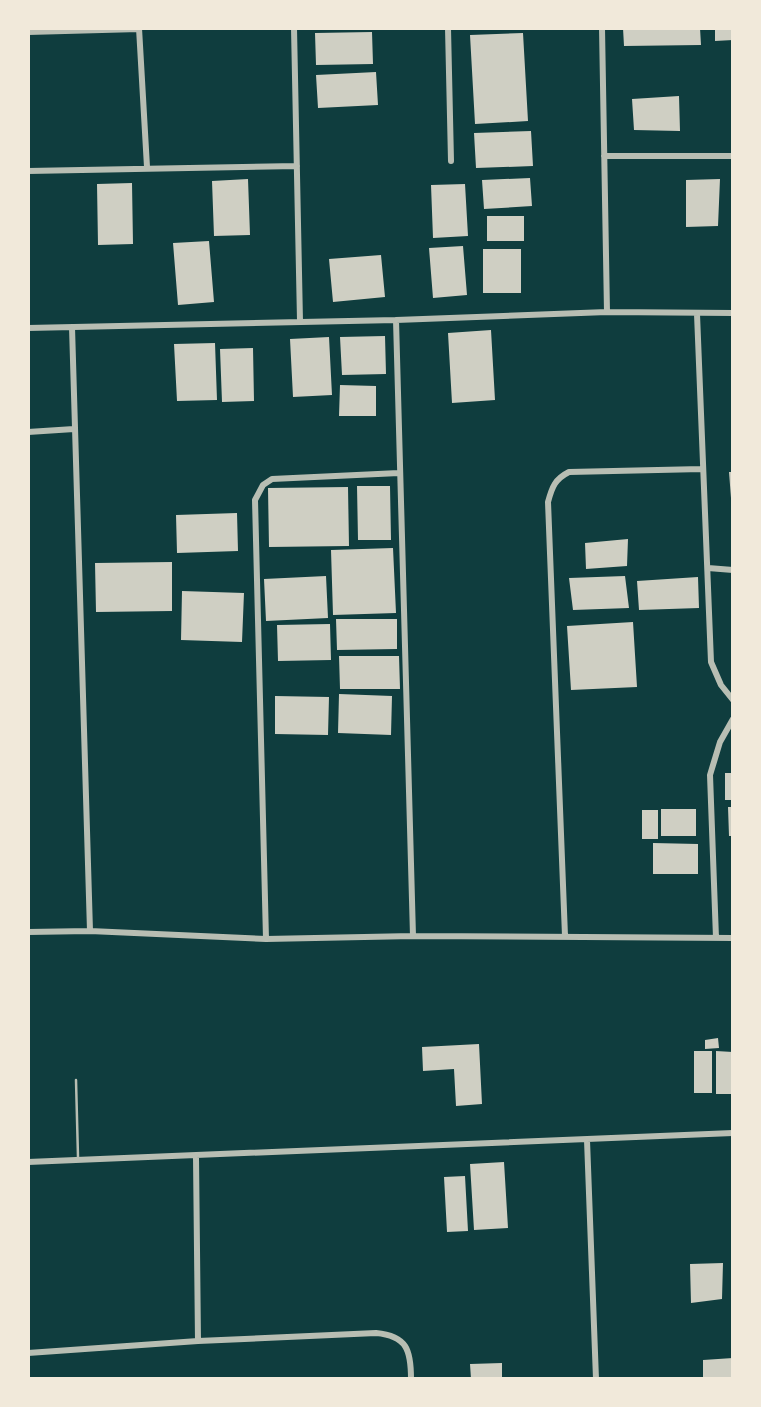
<svg xmlns="http://www.w3.org/2000/svg" width="761" height="1407" font-family="Quicksand,sans-serif">
<style>
.building{fill:#cfcfc3}
.lines{fill:none;stroke-linecap:round;stroke-linejoin:round}
.service{stroke:#b8beb3;stroke-width:2.5}
.minor{stroke:#b8beb3;stroke-width:6}
</style>
<rect width="100%" height="100%" fill="#0f3d3e"/>
<path class="building" d="M623,28H700L701,45L624,46Z
M715,28H733V40L715,41Z
M372,32L373,64L316,65L315,33Z
M523,33L528,121L475,124L470,35Z
M376,72L378,105L318,108L316,75Z
M679,96L680,131L634,130L632,99Z
M531,131L533,166L476,168L474,133Z
M530,178L532,206L484,209L482,180Z
M248,179L250,235L214,236L212,181Z
M720,179L718,226L686,227V180Z
M132,183L133,244L98,245L97,184Z
M465,184L468,236L433,238L431,185Z
M487,216H524V241H487Z
M209,241L214,302L178,305L173,243Z
M463,246L467,295L433,298L429,248Z
M483,249H521V293H483Z
M381,255L385,297L333,302L329,259Z
M491,330L495,400L452,403L448,333Z
M385,336L386,374L342,375L340,337Z
M329,337L332,395L293,397L290,339Z
M215,343L217,400L177,401L174,344Z
M253,348L254,401L222,402L220,349Z
M340,385L376,386V416H339Z
M729,472H733V498H731Z
M357,486H390L391,540H358Z
M348,487L349,546L269,547L268,488Z
M237,513L238,551L177,553L176,515Z
M628,539L627,566L586,569L585,543Z
M393,548L396,613L333,615L331,550Z
M172,562V611L96,612L95,563Z
M326,576L328,618L266,621L264,579Z
M625,576L629,608L573,610L569,578Z
M698,577L699,608L639,610L637,581Z
M182,591L244,593L242,642L181,640Z
M336,619H397V649L337,650Z
M633,622L637,687L571,690L567,626Z
M330,624L331,660L278,661L277,625Z
M339,656H399L400,689H340Z
M339,694L392,696L391,735L338,733Z
M275,696L329,697L328,735L275,734Z
M725,773H733V800H725Z
M728,807H733V836H729Z
M661,809H696V836H661Z
M642,810H658V839H642Z
M653,843L698,844V874H653Z
M718,1038L719,1048L705,1049V1040Z
M479,1044L482,1104L456,1106L454,1069L423,1071L422,1047Z
M694,1051H712V1093H694Z
M716,1051L733,1052V1094H716Z
M504,1162L508,1228L474,1230L470,1164Z
M465,1176L468,1231L447,1232L444,1177Z
M723,1263L722,1299L691,1303L690,1264Z
M733,1358V1379H703V1360Z
M502,1363V1379H471L470,1364Z"/>
<g class="lines">
<path class="service" d="M76,1080L78,1157"/>
<path class="minor" d="M139,28L147,167
M294,28L300,321
M448,28L451,161
M602,28L607,312
M28,32L139,29
M604,156H733
M28,171L297,166
M697,314L711,662L721,685L733,700
M396,320L413,936
M72,327L90,931
M28,328L396,320L607,312L733,313
M28,432L74,429
M708,568L733,570
M28,932L90,931L266,939L413,936L733,938
M565,936L548,502C552,487 555,479 569,472L702,469
M716,938L710,775L720,742L733,719
M266,939L255,500L263,485L272,479L399,473
M587,1140L596,1379
M196,1157L198,1341
M28,1162L733,1133
M28,1353L198,1341L376,1333C407,1336 411,1350 411,1379"/>
</g>
<rect width="761" height="1407" fill="none" stroke="#f1e9da" stroke-width="60"/>
</svg>
